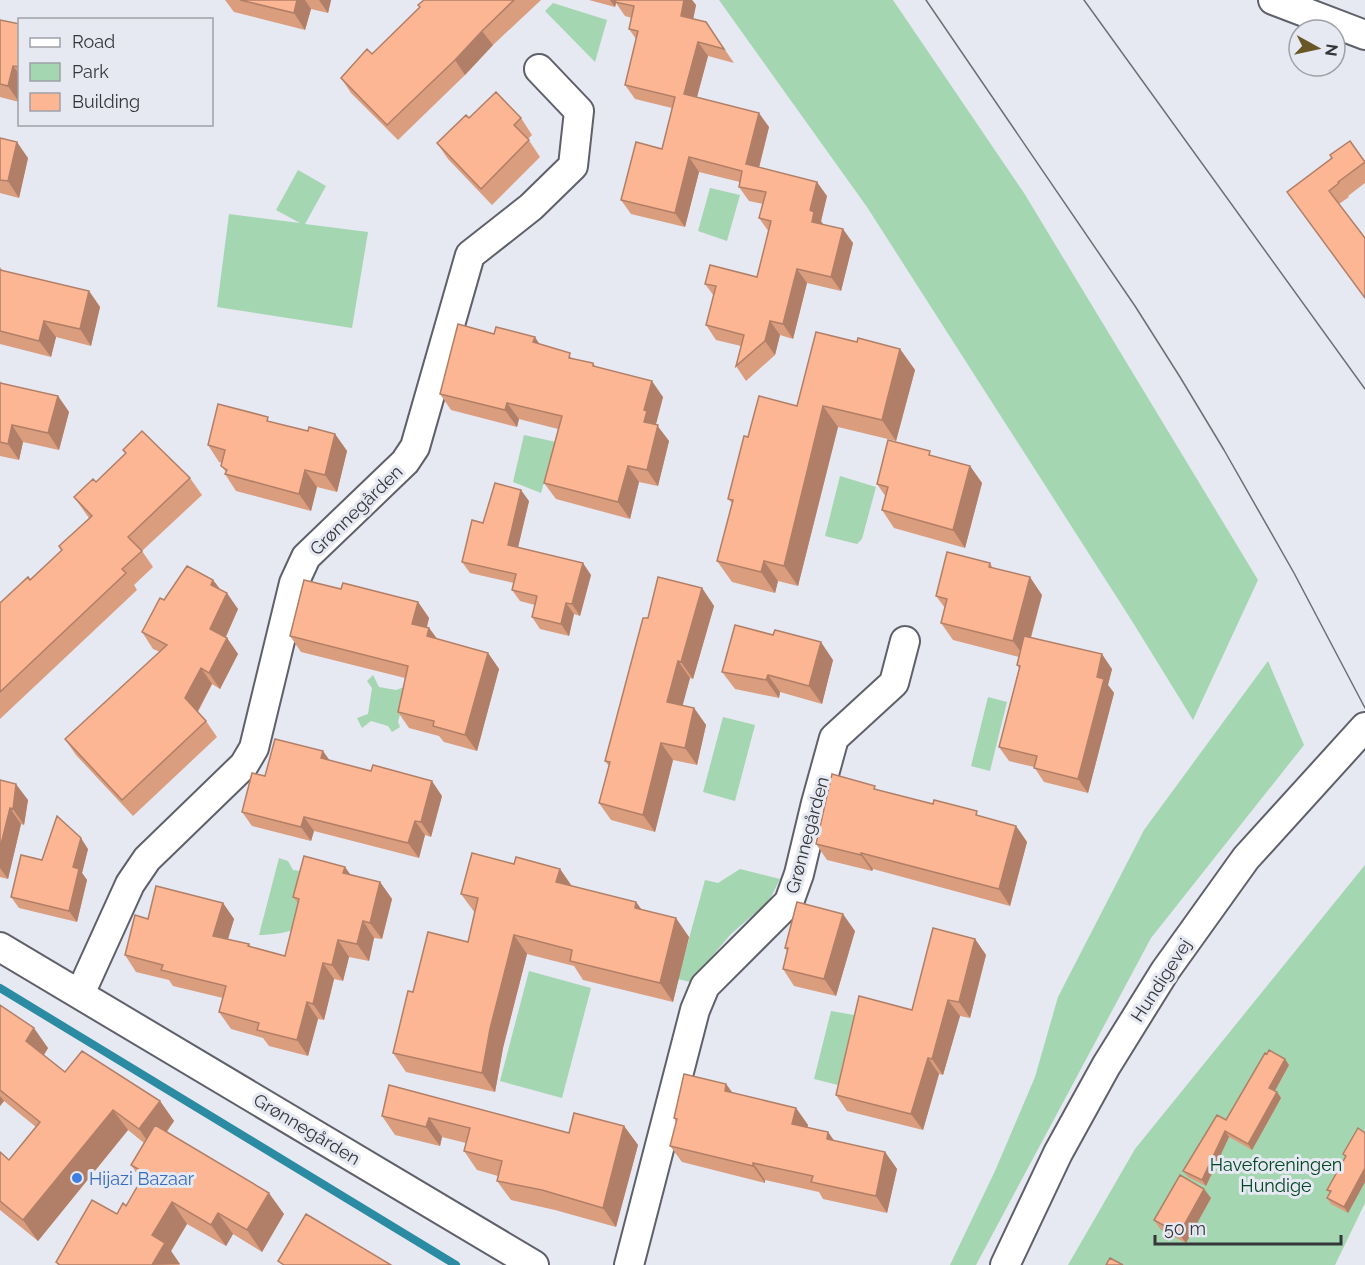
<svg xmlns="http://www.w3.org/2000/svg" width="1365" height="1265" font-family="Raleway,sans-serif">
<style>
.green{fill:#a4d6b1}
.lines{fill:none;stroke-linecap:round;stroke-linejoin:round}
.stream{stroke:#2a8ba3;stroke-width:8}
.minor-casing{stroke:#5f6069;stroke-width:32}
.minor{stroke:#fff;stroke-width:28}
.tram{stroke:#6d6e74;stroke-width:1.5}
.wall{fill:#da9d7e}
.shaded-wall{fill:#b17f67}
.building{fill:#fdb693;stroke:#b17f67;stroke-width:1.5}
.shop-dot{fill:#3f7fe0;stroke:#e6e8f2;stroke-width:2}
.labels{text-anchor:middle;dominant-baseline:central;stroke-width:6;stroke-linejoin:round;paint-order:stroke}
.street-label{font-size:18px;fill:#35363a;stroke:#e6e8f2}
.park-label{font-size:18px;fill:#014721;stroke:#e6e8f2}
.shop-label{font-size:18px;fill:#366cbe;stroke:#e6e8f2;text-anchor:start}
</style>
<rect width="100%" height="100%" fill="#e6e8f2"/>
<path class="green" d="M719,0H893L1024,193L1258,580L1193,720L1132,621L867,207Z
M553,3L607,20L595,62L545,11Z
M298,170L326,186L305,224L368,232L352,328L217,307L229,214L300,223L276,210Z
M710,188L740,195L727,241L698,231Z
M524,435L556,442L541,493L513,482Z
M840,476L876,487L862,539L857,544L825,536Z
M1268,661L1304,745L1151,938L976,1265H950L995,1171L1035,1077L1058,997L1144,830Z
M373,675L379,687L396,690L407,686L398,722L400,727L392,732L388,726L371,721L362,728L357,718L368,714L372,688L367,681Z
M988,697L1007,702L990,771L971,766Z
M723,717L755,725L735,801L703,792Z
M279,858L288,861L293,870L300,871L305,878L292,930C287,933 266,935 259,935Z
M1365,865V1203L1335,1265H1068L1135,1149Z
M740,869L780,879L769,901L731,934L690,982L678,979L705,880L718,883Z
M529,971L591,988L562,1098L500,1081Z
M831,1011L854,1015L838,1085L814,1079Z"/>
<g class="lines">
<path class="stream" d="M0,988L456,1265"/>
<g class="minor-casing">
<path id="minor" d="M1273,0L1365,35
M0,947L534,1265
M80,994L130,884L147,859L244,765L254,748L294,583L306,557L405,462L415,447L470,255L531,207L573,166L579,111L539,69
M629,1265L695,1010L705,986L789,902L799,874L816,803L834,738L894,683L905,641
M1005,1265L1058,1153L1106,1066L1165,971L1246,858L1365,727"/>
</g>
<use href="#minor" class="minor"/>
<path class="tram" d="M926,0L1135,306L1180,377L1224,450L1294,573L1365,708
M1084,0L1365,389"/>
</g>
<path class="wall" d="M225,0H331L328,13L311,9L305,30L234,12Z
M424,0H541L493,45L465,75L398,140L351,93L341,78L372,54L420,7Z
M589,0H692L696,5L693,19L706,22L734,63L708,56L697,97L769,127L759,168L827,196L821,221L823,224L853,243L841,291L807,283L793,339L780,335L775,355L746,381L736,366L741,346L716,340L706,325L714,296L705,284L757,277L769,232L759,218L763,204L749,201L739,187L740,182L699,172L685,227L631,214L621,200L662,149L672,108L635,99L625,85L636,39L629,29L632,18L625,16L616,3L615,7Z
M0,20L20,24L19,102L0,97Z
M469,118H521L532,135L528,139L540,157L492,205L448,159L437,143Z
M0,138L28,158L19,198L0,193Z
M1350,141L1365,162V183L1348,196L1349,197L1339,204L1297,206L1332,158Z
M0,267L3,271L89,291L100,307L91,346L56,337L51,357L0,344Z
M494,334L539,344L575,359L593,363L596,367L663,397L656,424L669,441L658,486L639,482L630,519L556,499L544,483L558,429L519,419L517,427L451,410L440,394Z
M857,342L900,349L915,370L896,441L838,427L798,586L778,581L775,593L732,582L717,561L732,503L728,499L797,406Z
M0,381L2,384L58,396L69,412L59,450L23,442L19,460L0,456Z
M272,423L308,431L335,434L347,451L337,492L317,487L311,511L236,491L225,474L226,472L221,466L222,463L219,462L208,445Z
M123,450L190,478L202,495L142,551L153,567L134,585L137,590L0,719V603L30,580L62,551L59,546L89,518L74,497L96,482L126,454Z
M933,456L970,466L982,483L965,548L894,528L882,510L886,497L877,484Z
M529,501L518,547L591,575L580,616L574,614L569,636L540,629L532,617L535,605L520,601L512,590L514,583L470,573L462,562L483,523Z
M990,563L993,568L1042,595L1031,638L1112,669L1108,685L1114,693L1088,793L1044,782L1034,767L1009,761L999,747L1019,668L1017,665L1019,657L953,640L941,623L945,608L936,596Z
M213,580L220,589L238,609L226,637L227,638L238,654L220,689L212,684L198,712L206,721L217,737L133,816L76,755L65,739L160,652L153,649L142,632L164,600Z
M702,588L714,606L693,679L690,678L682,706L694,708L706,725L697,765L673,760L655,832L611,820L599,803L609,766L605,761L648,618Z
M341,589L418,602L429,618L427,628H429L437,639L488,653L499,669L477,751L444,742L439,736L409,728L398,712L405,678L301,652L290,636Z
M833,660L822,704L780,692L779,698L735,689L722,672Z
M329,760L442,796L431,837L425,835L419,858L314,831L311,841L252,826L242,812L265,776Z
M0,780L28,800L24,825L21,824L8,879L0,877Z
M878,790L1016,826L1027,842L1010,906L873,869L872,871L827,860L816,844Z
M88,849L82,873L87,880L77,922L19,908L11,897L42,860Z
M514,864L560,869L572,886L636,902L641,909L689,937L673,1002L583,980L574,966L527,954L503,1048L495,1092L406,1072L393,1053L413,992L468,942L475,913L461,894Z
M345,867L350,874L380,882L392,899L382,939L374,938L369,961L349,957L343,981L334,979L324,1020L318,1019L308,1056L269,1046L263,1038L231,1029L219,1012L223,998L173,986L169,980L136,972L125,955L148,919L223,903L234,919L228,939L249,944L251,947L285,956L298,903L293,897Z
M855,931L836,996L794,986L783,969L787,951L785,948Z
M975,939L986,955L970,1018L960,1016L943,1075L939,1074L923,1130L847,1111L836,1095L912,1010Z
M0,1005L48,1048L44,1055L65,1072L160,1101L174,1121L167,1132L284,1214L262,1252L233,1234L226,1246L187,1224L171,1251L180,1265H58L56,1262L126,1206L141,1180L131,1165L144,1143L128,1130L38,1241L0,1210V1152L9,1160L36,1127L4,1101L0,1106Z
M1289,1065L1275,1091L1277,1092L1281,1098L1252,1150L1229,1137L1206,1186L1188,1177L1183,1171Z
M726,1084L733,1093L796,1108L808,1125L807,1128L828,1132L834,1141L885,1152L897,1169L887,1213L823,1199L819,1192L765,1180V1183L682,1162L670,1146L676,1122L674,1118Z
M389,1085L569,1133L624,1126L638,1145L616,1227L555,1210L511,1200L497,1181L498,1176L477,1170L464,1151L466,1143L442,1137L440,1146L395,1135L382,1116Z
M1365,1133V1182L1348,1213L1331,1204L1327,1198L1330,1193L1327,1190L1345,1157L1343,1154Z
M1211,1198L1186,1243L1161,1230L1154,1220Z"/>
<path class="shaded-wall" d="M297,0H305L311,9L305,30L294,13Z
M319,0H331L328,13Z
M610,0H617L615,7Z
M684,0H692L696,5L691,30L681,16Z
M482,31L493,45L465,75L455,60Z
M698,42L708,56L694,108L684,94Z
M13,66L20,75L19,102L8,86Z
M759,113L769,127L756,179L746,164Z
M17,142L28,158L19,198L8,181Z
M689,157L699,172L685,227L675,213Z
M817,182L827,196L821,221L824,226L812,222L810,210Z
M843,229L853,243L841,291L831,277Z
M797,269L807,283L793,339L783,324Z
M89,291L100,307L91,346L80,329Z
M44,321L56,337L51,357L39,341Z
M770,321L780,335L775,355L765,341Z
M535,337L546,354L533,342Z
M900,349L915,370L896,441L882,420Z
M652,381L663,397L656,424L669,441L658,486L647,470L644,422V410Z
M58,396L69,412L59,450L48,433Z
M507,403L519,419L517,427L505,410Z
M823,406L838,427L798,586L784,566Z
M12,425L23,442L19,460L8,444Z
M335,434L347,451L337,492L325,475Z
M628,466L639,482L630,519L618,502Z
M970,466L982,483L965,548L953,530Z
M305,470L317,487L311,511L299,494Z
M521,490L529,501L516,556L508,545Z
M764,561L778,581L775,593L761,572Z
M583,563L591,575L580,616L572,604Z
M1030,577L1042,595L1025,658L1013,641Z
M213,580L225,596L211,585Z
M702,588L714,606L693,679L681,662Z
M227,593L238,609L222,645L210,629Z
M418,602L429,618L423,640L412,624Z
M566,603L574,614L569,636L561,624Z
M429,628L441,644L427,636Z
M227,638L238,654L220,689L209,673Z
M821,642L833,660L822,704L809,686Z
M488,653L499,669L477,751L465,735Z
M1102,654L1112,669L1108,685L1114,693L1088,793L1078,779L1097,677Z
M678,661L690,678L679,719L667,702Z
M201,668L212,684L196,714L185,698Z
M768,675L780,692L779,698L766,680Z
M694,708L706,725L697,765L685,748Z
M661,743L673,760L655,832L643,815Z
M323,751L333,765L321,758Z
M432,781L442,796L431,837L421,822Z
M16,784L28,800L24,825L13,809Z
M10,808L21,824L8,879L0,868V848Z
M304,817L314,831L311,841L301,827Z
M415,821L425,835L419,858L408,843Z
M1016,826L1027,842L1010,906L999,889Z
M81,838L88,849L82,873L87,880L77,922L69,911L73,867Z
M861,853L873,869L872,871L861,855Z
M345,867L356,883L343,873Z
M560,869L573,888L556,882Z
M380,882L392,899L382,939L370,923Z
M636,902L650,921L635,908Z
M223,903L234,919L224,952L213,936Z
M843,914L855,931L836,996L824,979Z
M676,918L689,937L673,1002L660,983Z
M363,921L374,938L369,961L357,944Z
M514,935L527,954L503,1048L495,1092L482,1073L490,1029Z
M975,939L986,955L970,1018L959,1002Z
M338,940L349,957L343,981L332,965Z
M323,963L334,979L324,1020L313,1004Z
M948,1000L960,1016L943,1075L932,1059Z
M307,1002L318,1019L308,1056L297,1040Z
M34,1028L48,1048L40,1061L26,1041Z
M928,1058L939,1074L923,1130L911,1114Z
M1285,1059L1289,1065L1273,1094L1269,1088Z
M726,1084L738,1101L725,1091Z
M1277,1092L1281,1098L1252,1150L1248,1144Z
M0,1096L4,1101L0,1106Z
M160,1101L174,1121L153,1149L139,1129Z
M796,1108L808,1125L804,1141L792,1124Z
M113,1110L128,1130L38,1241L23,1220Z
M429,1118L442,1137L440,1146L426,1127Z
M624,1126L638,1145L616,1227L603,1208Z
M1225,1131L1229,1137L1206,1186L1202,1180Z
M828,1132L840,1149L827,1139Z
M885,1152L897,1169L887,1213L876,1196Z
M753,1163L765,1180V1183L753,1166Z
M1365,1168V1182L1348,1213L1344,1207Z
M1204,1189L1211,1198L1186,1243L1179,1234Z
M269,1193L284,1214L262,1252L247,1230Z
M172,1202L187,1224L171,1251L180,1264L152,1265V1235Z
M218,1213L233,1234L226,1246L211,1225Z"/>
<path class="building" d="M240,0H297L294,13Z
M424,0H514L482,31L455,60L387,125L341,78L367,49L372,54L420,7L418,5Z
M616,0H684L681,16L706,22L724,49L698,42L684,94L759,113L746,164L817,182L810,210L814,212L812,222L843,229L831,277L797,269L783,324L770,321L765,341L736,366L744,335L706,325L716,286L705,284L710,265L757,277L771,221L759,218L766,192L739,187L742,171L689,157L675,213L621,200L636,142L662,149L675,97L625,85L638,31L629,29L634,6L615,2Z
M0,20L20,24V67L13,66L8,86L0,84Z
M496,92L521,118L514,125L529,140L481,189L437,143L466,115L469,118Z
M0,138L17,142L8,181L0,180Z
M1350,141L1365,162L1338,182L1339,183L1329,191L1365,238V298L1287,192L1332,158L1330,155Z
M0,270L89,291L80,329L44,321L39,341L0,331Z
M458,324L494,334L496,327L535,337L533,342L570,353L569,358L593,363V366L652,381L644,410L647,411L644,422L658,425L647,470L628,466L618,502L544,483L562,416L507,403L505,410L440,394Z
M816,332L857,342L858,338L900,349L882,420L823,406L784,566L764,561L761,572L717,561L733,500L728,499L744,436L748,437L759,396L797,406Z
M0,383L58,396L48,433L12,425L8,444L0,442Z
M218,404L268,417L267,421L308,431L309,427L335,434L325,475L305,470L299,494L225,474L227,470L221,466L225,450L208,445Z
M142,431L190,478L128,537L142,551L122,569L126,573L0,692V603L28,577L30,580L62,550L59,546L92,516L74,497L93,479L96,482L126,453L123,450Z
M888,440L930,451L929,455L970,466L953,530L882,510L888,487L877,484Z
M495,483L521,490L508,545L583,563L572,604L566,603L561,624L532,617L537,596L512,590L516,574L462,562L472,520L483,523Z
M947,552L990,563L989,567L1030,577L1013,641L941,623L947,599L936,596Z
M187,566L213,580L211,585L227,593L210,629L227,638L209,673L201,668L185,698L206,721L122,800L65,739L167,645L142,632L160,598L164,600Z
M658,577L702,588L681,662L678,661L667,702L694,708L685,748L661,743L643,815L599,803L610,762L605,761L622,697L643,618H648Z
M304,580L341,589L343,583L418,602L412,624L429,628L427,636L488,653L465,735L433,726L434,721L398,712L408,666L290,636Z
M735,625L773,635L775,630L821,642L809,686L768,675L766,680L722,672Z
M1024,636L1102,654L1097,677L1104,679L1078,779L1034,768L1037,756L999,747L1020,666L1017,665Z
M275,739L323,751L321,758L371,771L373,765L432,781L421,822L415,821L408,843L304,817L301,827L242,812L252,773L265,776Z
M832,774L875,786L874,789L933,804L934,800L977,811L976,815L1016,826L999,889L861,853V855L816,844Z
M0,780L16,784L13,809L10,808L0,848Z
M57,816L81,838L73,867L79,869L69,911L11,897L21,855L42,860Z
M472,853L514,864L516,857L560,869L556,882L636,902L635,908L676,918L660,983L570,961L572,950L514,935L490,1029L482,1073L393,1053L408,991L413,992L428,932L468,942L478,898L461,894Z
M304,856L345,867L343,873L380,882L370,923L363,921L357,944L338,940L332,965L323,963L313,1004L307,1002L297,1040L257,1030L259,1023L219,1012L226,986L161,970L163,965L125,955L135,915L148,919L156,886L223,903L213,936L249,944L248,946L285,956L299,899L293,897Z
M797,902L843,914L824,979L783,969L788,948H785Z
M933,928L975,939L959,1002L948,1000L932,1059L928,1058L911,1114L836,1095L859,996L912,1010Z
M0,1005L34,1028L26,1041L65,1072L82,1051L160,1101L139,1129L113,1110L23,1220L0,1201V1152L9,1160L40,1122L0,1090Z
M1269,1050L1285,1059L1269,1088L1277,1092L1248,1144L1225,1131L1202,1180L1183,1171L1217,1115L1226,1120L1265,1053L1267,1054Z
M684,1074L726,1084L725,1091L796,1108L792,1124L828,1132L827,1139L885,1152L876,1196L811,1182L813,1176L753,1163V1166L670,1146L677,1119L674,1118Z
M389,1085L569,1133L574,1113L624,1126L603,1208L542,1190L497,1181L502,1161L464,1151L470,1128L429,1118L426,1127L382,1116Z
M155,1125L269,1193L247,1230L218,1213L211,1225L172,1202L152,1235L165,1243L152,1265H60L56,1262L92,1200L117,1214L123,1203L126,1206L145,1173L131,1165Z
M1358,1128L1365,1133V1168L1344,1207L1327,1198L1331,1191L1327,1190L1346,1156L1343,1154Z
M1180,1175L1204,1189L1179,1234L1154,1220Z
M306,1214L391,1265H284L278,1261Z
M1110,1258L1123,1265H1106Z"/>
<circle class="shop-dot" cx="77" cy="1178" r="6"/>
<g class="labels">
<g class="street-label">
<text transform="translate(356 510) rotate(-44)">Grønnegården</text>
<text transform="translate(807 835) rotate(-75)">Grønnegården</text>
<text transform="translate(1161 980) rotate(-57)">Hundigevej</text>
<text transform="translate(307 1129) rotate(31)">Grønnegården</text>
</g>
<g class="park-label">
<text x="1276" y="1164">Haveforeningen<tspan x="1276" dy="21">Hundige</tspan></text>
</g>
<g class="shop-label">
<text x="89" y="1178">Hijazi Bazaar</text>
</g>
</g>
<rect x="18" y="18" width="195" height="108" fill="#e6e8f2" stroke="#9fa1a8" stroke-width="1.5"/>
<rect x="30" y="38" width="30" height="9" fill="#ffffff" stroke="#9fa1a8" stroke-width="1.5"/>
<text x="72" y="48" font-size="18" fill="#35363a">Road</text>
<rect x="30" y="63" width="30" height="18" fill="#a4d6b1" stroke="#9fa1a8" stroke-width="1.5"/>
<text x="72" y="78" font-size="18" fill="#35363a">Park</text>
<rect x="30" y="93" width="30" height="18" fill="#fdb693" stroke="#9fa1a8" stroke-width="1.5"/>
<text x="72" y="108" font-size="18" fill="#35363a">Building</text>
<g transform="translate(1317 48) rotate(98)"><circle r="28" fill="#e6e8f2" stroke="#9fa1a8" stroke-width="1.5"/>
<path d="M0-4.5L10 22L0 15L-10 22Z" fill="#695826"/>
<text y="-9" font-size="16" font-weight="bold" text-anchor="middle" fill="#35363a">N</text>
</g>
<path d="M1155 1235v9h186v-9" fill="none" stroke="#35363a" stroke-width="3"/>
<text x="1164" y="1235" font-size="18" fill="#35363a" stroke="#e6e8f2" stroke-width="4.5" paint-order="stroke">50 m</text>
</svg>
